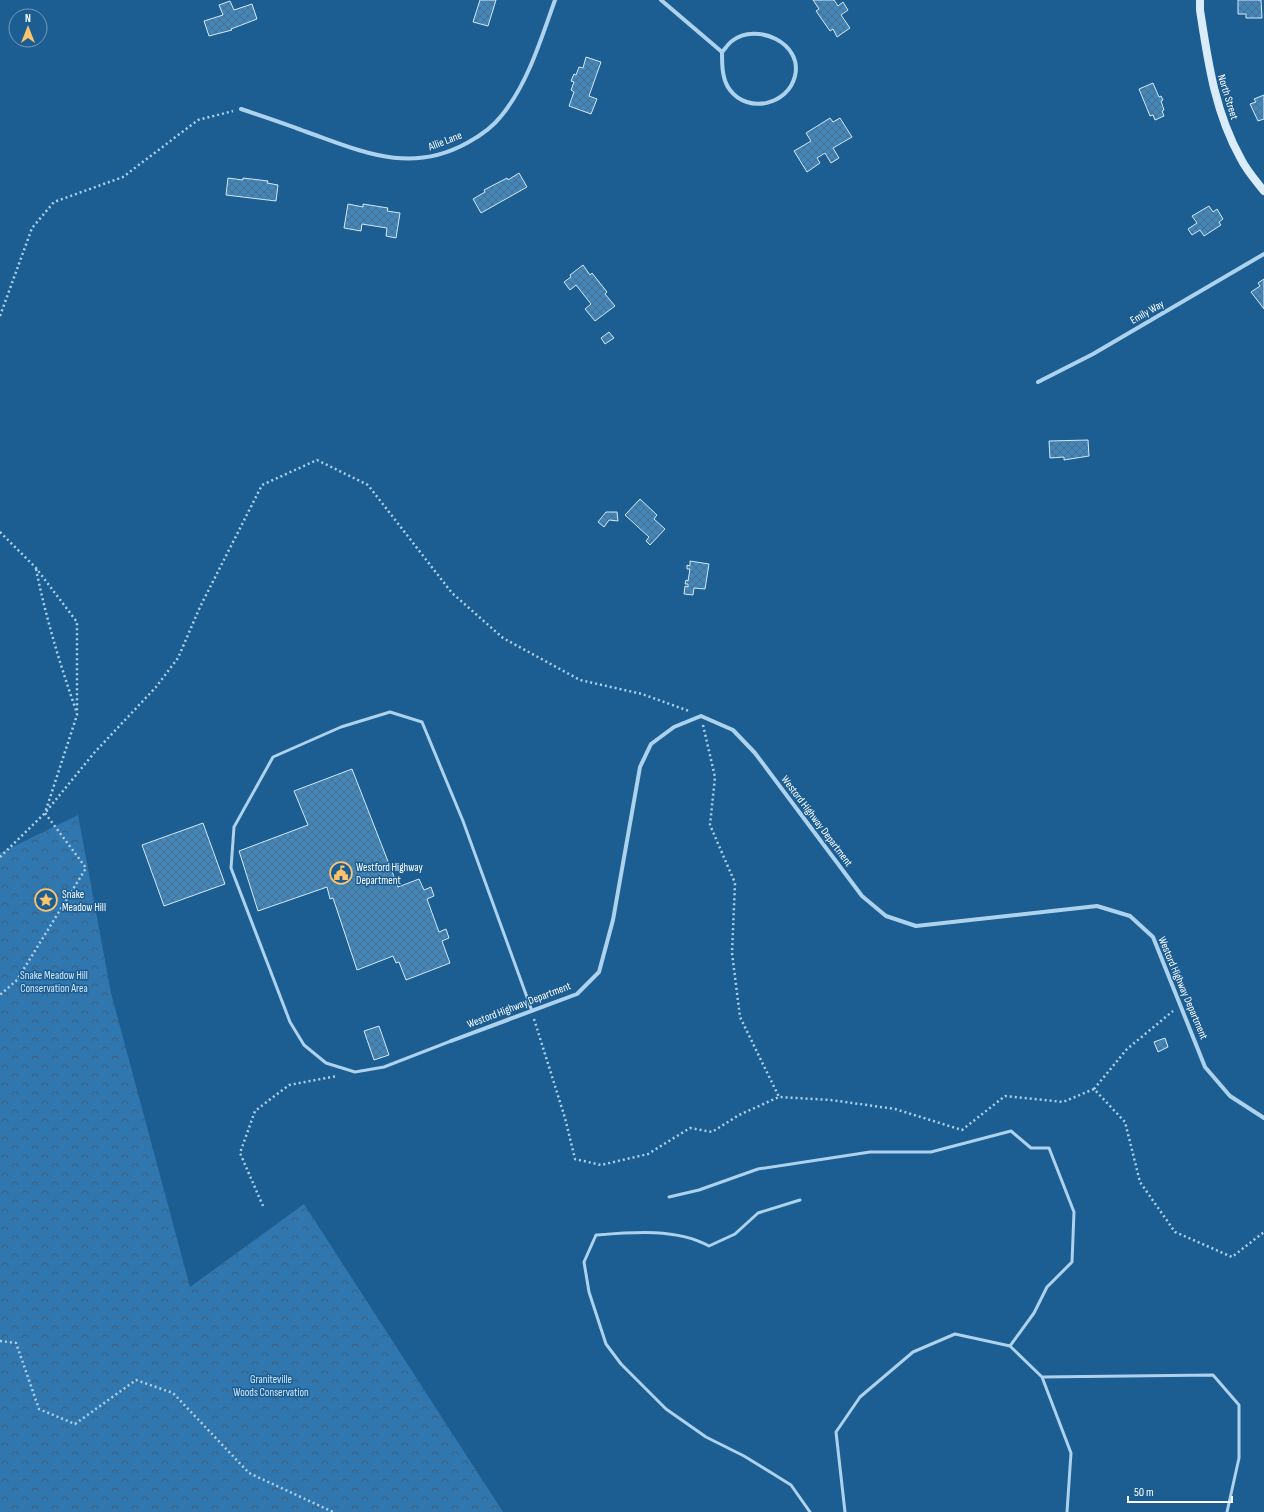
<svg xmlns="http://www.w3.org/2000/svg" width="1264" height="1512" font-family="'Sofia Sans Condensed',sans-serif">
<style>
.park{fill:url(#park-crowns)}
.building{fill:url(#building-cross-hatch);stroke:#d3e9fa}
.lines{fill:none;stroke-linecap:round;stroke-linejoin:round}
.path{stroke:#add2ee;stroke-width:2.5;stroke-dasharray:2 3;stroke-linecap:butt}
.service{stroke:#add2ee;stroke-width:3}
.minor{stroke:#add2ee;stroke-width:4}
.secondary{stroke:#daecfa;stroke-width:8}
.labels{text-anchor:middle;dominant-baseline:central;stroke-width:3;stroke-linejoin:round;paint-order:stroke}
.street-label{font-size:11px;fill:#fff;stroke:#1c5d92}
.poi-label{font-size:11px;fill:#fff;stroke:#1c5d92;text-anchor:start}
.park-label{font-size:11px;fill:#d3e9fa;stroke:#1c5d92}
</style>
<defs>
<pattern id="park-crowns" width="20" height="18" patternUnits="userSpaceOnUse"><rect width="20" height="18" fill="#3077b0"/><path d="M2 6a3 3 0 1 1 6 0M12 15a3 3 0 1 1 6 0" fill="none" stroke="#3f5f79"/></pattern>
<pattern id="building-cross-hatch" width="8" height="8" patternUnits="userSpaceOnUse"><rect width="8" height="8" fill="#4586b9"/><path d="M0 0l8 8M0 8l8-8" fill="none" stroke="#486f8d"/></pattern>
</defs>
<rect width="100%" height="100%" fill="#1c5d92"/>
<path class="park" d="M78,815L111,993L190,1287L304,1204L503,1512H0V853Z"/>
<path class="building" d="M480,0H496L488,26L473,22Z
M813,0H834L838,6L843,2L848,10L841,15L850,28L837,37L833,29L830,31L816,11L819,9Z
M1238,0H1261L1262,18H1246V14H1238Z
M230,1L234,10L252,4L257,19L231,29L232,30L209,36L204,21L223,15L219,5Z
M586,57L601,62L589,96L597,99L591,114L569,106L574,92L571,90L574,82L571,81L574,74L576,75L579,67L583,68Z
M1153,83L1159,97L1161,96L1163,100L1161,101L1164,110L1162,111L1164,116L1155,120L1153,115L1150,116L1139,89Z
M1264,95V119L1258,121L1250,104L1256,102L1254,99Z
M830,118L833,122L840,118L852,137L833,148L839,158L831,163L825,153L817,158L820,163L807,172L794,151L811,141L806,133Z
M519,173L527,187L481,213L473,199L485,192L484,190L507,178L508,180Z
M228,178L243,180V178L268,181L267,183L278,185L276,201L226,195Z
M348,204L363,207V204L388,208L387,211L400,213L396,238L386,236L387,228L362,224L361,231L344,228Z
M1209,206L1213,212L1217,209L1223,219L1219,222L1221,225L1204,236L1200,230L1192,235L1188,229L1197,223L1192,216Z
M583,265L590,275L592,273L607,292L605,294L615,306L595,321L585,309L591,304L576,285L570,290L564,282L571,277L570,275Z
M1264,279V309L1251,292L1260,286L1258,283Z
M609,332L614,338L605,344L601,338Z
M1088,440L1089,456L1064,460V457L1050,458L1049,441Z
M640,499L657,515L654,519L665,529L650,545L646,541L649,537L625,515Z
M606,512H617L618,521L609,520L604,527L598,522Z
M690,561L709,564L705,589L694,588L693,595L684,594L685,586L688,587V584H685L686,580L688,581L690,569H687V565L690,566Z
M352,769L398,887L419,879L424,890L431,887L434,896L427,899L439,932L446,929L449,938L442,941L450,963L406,980L399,962L396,963L393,956L357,970L333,898L330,899L327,887L258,911L239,851L308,825L294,791Z
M203,823L225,884L164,906L142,845Z
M379,1026L389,1055L374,1060L364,1031Z
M1165,1038L1168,1047L1158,1052L1154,1042Z"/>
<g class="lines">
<path class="path" d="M0,316L32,228L54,202L123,177L198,120L233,111
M0,532L36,568L77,622V715L45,813L86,868L17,980L0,995
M36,569C46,618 60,665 77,713
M703,725L715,777L710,825L735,883L732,953L740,1017L779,1097
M0,857L45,813L94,753L156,687L178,658L200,607L262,485L317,460L368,485L452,593L503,638L580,680L642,694L689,711
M534,1019L565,1118L575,1159L601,1165L648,1154L690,1128L712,1132L739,1115L779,1097L831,1100L895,1109L962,1130L1005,1096L1063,1102L1094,1089L1125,1122L1140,1182L1175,1232L1232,1257L1264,1232
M1094,1089L1127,1049L1173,1011
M263,1206L240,1153L255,1111L289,1085L337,1076
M0,1341L16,1343L39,1409L75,1424L136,1380L173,1393L249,1473L333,1512"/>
<path class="service" d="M451,1041L384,1067L355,1072L326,1063L304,1045L290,1022L231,868L234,827L273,757L341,727L390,712L422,722L463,821L532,1011
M669,1197L699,1190L758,1169L870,1152H931L1011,1131L1031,1148H1049L1074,1212L1072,1262L1047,1287L1034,1313L1010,1346
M800,1200L758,1213L735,1234L709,1246C677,1228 632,1232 596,1235L584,1262L589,1292L606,1344L621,1364L666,1409L706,1437L744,1456L791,1485L810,1512
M1042,1377L1071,1453L1067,1512
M845,1512L836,1432L860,1397L913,1352L955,1334L1010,1346L1042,1377L1213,1375L1239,1405V1458L1227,1512"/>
<path class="minor" d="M661,0L722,52C722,65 722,80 730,90C748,114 788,105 795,76C803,43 757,22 732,41C728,44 725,49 722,52
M241,109C262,116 283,123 304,131C361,151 409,175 467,143C480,136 493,127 502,115C528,83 541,39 555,0
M1038,382L1093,354L1264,254
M451,1041L577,994L599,972L613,920L640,767L651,744L674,727L701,716L733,730L755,753L862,896L886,916L916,926L1097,906L1130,916L1153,937L1205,1067L1230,1096L1264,1118"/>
<path class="secondary" d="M1200,0V10C1208,62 1215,113 1241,159C1247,171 1256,181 1264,191"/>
</g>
<defs>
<g id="civic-ring" transform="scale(1.15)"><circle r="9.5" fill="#1c5d92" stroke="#fec46b" stroke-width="1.5"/><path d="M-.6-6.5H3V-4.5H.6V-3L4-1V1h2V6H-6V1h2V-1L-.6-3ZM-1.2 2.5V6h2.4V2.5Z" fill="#fec46b"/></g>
<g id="sight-ring" transform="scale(1.15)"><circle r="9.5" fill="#1c5d92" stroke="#fec46b" stroke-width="1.5"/><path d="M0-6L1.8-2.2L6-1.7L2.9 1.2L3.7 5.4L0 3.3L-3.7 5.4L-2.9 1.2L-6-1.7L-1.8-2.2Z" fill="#fec46b"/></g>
</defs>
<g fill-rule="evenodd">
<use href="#civic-ring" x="341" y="873"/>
<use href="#sight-ring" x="46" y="900"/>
</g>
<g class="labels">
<g class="street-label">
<text transform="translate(1228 97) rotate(73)">North Street</text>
<text transform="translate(445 141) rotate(-21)">Allie Lane</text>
<text transform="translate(1147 312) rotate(-30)">Emily Way</text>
<text transform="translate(817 821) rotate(53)">Westord Highway Department</text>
<text transform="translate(1183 988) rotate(67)">Westord Highway Department</text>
<text transform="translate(519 1005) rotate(-21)">Westord Highway Department</text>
</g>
<g class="poi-label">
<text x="356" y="867">Westford Highway<tspan x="356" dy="13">Department</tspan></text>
<text x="62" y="894">Snake<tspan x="62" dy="13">Meadow Hill</tspan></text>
</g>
<g class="park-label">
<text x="54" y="975">Snake Meadow Hill<tspan x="54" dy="13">Conservation Area</tspan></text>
<text x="271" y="1379">Graniteville<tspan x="271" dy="13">Woods Conservation</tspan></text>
</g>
</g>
<g transform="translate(28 28)"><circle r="19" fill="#1c5d92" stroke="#779ebe"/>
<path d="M0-3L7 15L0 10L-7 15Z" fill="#fec46b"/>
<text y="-6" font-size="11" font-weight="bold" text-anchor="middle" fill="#ffffff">N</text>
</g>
<path d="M1128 1496v6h104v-6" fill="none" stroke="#ffffff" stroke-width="2"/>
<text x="1134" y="1496" font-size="12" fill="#ffffff" stroke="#1c5d92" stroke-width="3" paint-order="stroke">50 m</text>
</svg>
